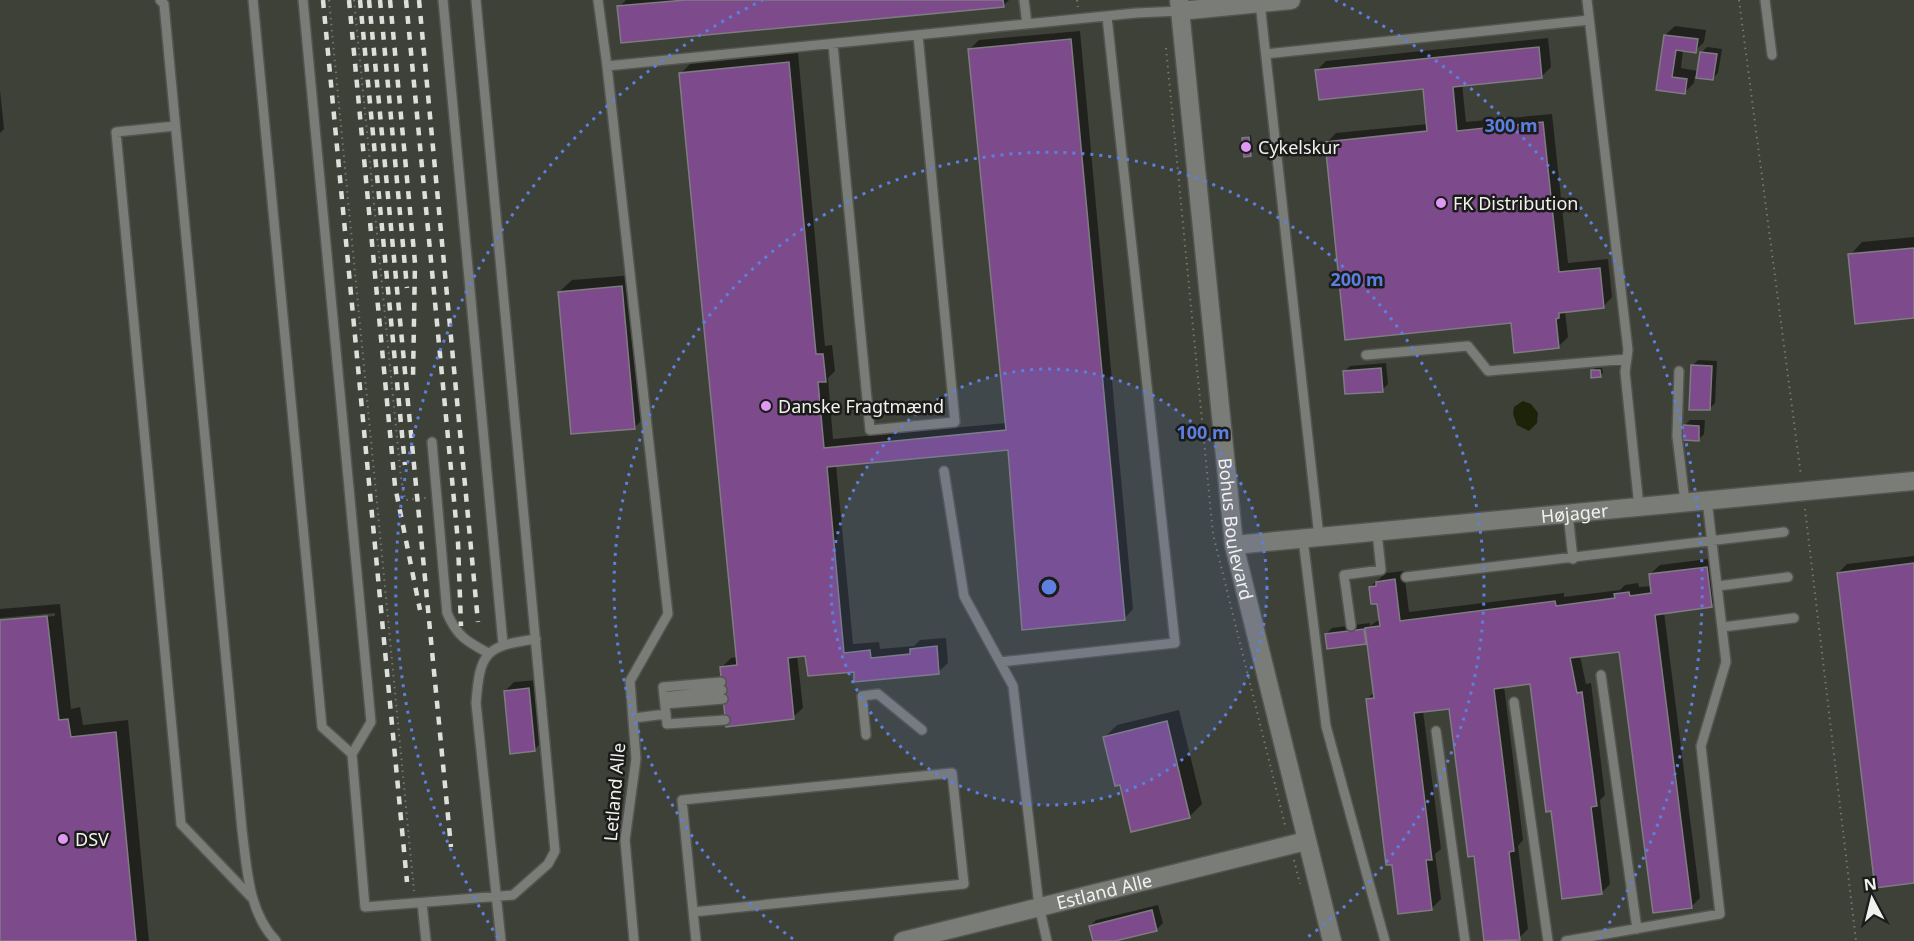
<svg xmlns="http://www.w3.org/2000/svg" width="1914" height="941" font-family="'Noto Sans',sans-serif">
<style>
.built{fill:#3e4137}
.water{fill:#1d2308}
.shadow{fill:#0007}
.building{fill:#7d4b8c;stroke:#7f7c81;stroke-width:1.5}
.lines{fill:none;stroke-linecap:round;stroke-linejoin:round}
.service-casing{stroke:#535450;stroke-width:12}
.minor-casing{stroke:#535450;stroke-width:21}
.path{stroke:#767773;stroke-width:2;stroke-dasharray:1.5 4.5;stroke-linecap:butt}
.service{stroke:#7a7c77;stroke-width:9}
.minor{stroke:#7a7c77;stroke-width:18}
.rail{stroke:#dedfdb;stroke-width:4.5;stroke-dasharray:8 8;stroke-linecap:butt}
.ring{fill:none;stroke:#5d7fdf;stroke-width:3;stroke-dasharray:3 6}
.poi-dot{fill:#dd99f3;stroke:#1b1c1a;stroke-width:2}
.labels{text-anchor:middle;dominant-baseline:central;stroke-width:5;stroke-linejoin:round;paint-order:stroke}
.poi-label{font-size:18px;fill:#f1f2ef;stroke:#1b1c1a;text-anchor:start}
.street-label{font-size:18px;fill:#f1f2ef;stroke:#1b1c1a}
.centre{fill:#5d7fdf;stroke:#1b1c1a;stroke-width:3}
.ring-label{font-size:18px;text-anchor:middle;font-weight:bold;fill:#5d7fdf;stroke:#1b1c1a;stroke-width:5;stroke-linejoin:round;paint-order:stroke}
</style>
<rect width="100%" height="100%" fill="#333530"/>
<path class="built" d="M0,0H1914V941H0Z"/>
<path class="water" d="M1523,401L1531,404L1538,413L1537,423L1529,431L1517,425L1513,414L1514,407Z"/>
<path class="shadow" d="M626,0H1009L1003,6L619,7Z
M1675,26L1706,30L1704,42L1695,51L1683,50L1681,68L1698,71L1701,53L1707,47L1722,49L1718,73L1712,79L1695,76L1694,83L1685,92L1658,88L1665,35Z
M1080,31L1133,609L1124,619L1010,448L836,465L853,644L879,642L880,649L914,646L920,640L946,638L948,663L938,672L855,670L807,655H797L803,708L793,717L721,668L731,658L738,657L680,74L690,64L798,53L825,346L832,345L835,371L828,378L833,439L1006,423L970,49L979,40Z
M1548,38L1551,67L1542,76L1462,84L1466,122L1552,114L1568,263L1608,259L1612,297L1603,307L1565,311L1568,337L1558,347L1512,321L1326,143L1336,133L1428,124L1424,88L1317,70L1326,61Z
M0,90L4,129L0,133Z
M1251,135L1253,152L1250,154L1243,138Z
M1914,237V317L1850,255L1862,242Z
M634,275L647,415L634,428L559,292L572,280Z
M1698,360L1717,361L1715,403L1709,409L1692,366Z
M1386,363L1388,384L1382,390L1344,372L1350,366Z
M1595,368H1602L1603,373L1600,376L1592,371Z
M1690,420H1705L1704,434L1698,440L1684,426Z
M1914,556V881L1838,573L1847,564Z
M1716,558L1721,597L1711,606L1664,612L1700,898L1691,907L1620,650L1580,656L1586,684L1591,683L1605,795L1600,800L1610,884L1601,893L1553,810L1531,683L1504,686L1523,840L1518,846L1528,929L1519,938L1486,941L1451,707L1423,711L1441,849L1435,854L1441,899L1432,908L1393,863L1367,699L1375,692L1368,640L1365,642L1326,634L1332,628L1370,623V626L1380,619L1378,602L1370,587L1386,573L1404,571L1409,612L1564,593V597L1620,590L1625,585L1638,583L1639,587L1652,586L1650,574L1660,565Z
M60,604L71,709L80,707L83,725L128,720L149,941H0V621L55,616V613L0,618V609Z
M538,680L544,740L534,750L505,691L514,682Z
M1179,710L1202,804L1189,817L1121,783L1105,737L1117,725Z
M1158,905L1163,923L1157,929L1108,941H1094L1090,926L1096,920Z"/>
<path class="building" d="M685,0H1003L1004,7L621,43L617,6Z
M1664,35L1698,39L1696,53L1676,50L1672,77L1687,79L1685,94L1656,90Z
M1071,39L1125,620L1022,630L1008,450L827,467L844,653L870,650L871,658L910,654V649L937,646L939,674L854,682V672L808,676L805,656L788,658L794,719L726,727L720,667L737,665L679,73L789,62L816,354H823L826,382H818L824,448L1006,430L968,49Z
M1539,47L1542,78L1453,87L1457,131L1543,122L1559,272L1600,268L1604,308L1559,313V318L1556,319L1559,348L1514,353L1511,323L1345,340L1325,142L1427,131L1423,89L1319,100L1315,70Z
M1700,52L1717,54L1713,80L1696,78Z
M1249,137L1251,156L1244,157L1242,138Z
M1914,248V318L1855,324L1848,254Z
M622,286L635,429L571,434L558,292Z
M1691,365L1712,366L1710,410H1689Z
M1381,368L1383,392L1345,394L1343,371Z
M1591,370H1600L1601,377L1591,378Z
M1683,425L1699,426V441L1682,440Z
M1914,563V883L1875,888L1837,573Z
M1707,567L1712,607L1655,615L1692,908L1653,913L1619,652L1570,658L1577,693L1582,692L1597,806L1591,807L1602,894L1562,899L1551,811L1546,812L1530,684L1494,689L1514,851L1509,852L1520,940L1484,941L1474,856L1468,857L1449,709L1414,713L1432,860H1426L1432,910L1398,914L1392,865H1386L1366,699L1374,698L1365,628L1380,626L1377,604H1371L1369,587L1376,586V582L1395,579L1400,621L1555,601L1556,606L1615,598L1614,594L1629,592L1630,596L1651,593L1649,574Z
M47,616L59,720L68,719L71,737L116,732L136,941H0V620Z
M1364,629L1366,644L1327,649L1325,634Z
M529,688L535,751L510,754L504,691Z
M1167,721L1190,818L1131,832L1120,785L1115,786L1103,737Z
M1152,910L1157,931L1115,941H1093L1089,926Z"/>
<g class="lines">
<g class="service-casing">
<path id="service" d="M160,0L164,4L242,830C247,868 248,912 276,941
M253,0L322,727L352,754
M303,0L371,722L352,754L365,907L513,895L548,864L555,851L476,0
M443,0L503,644
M598,0L607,66
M1024,0L1027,24
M1587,0L1628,350L1625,372L1639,507
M1765,0L1772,55
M1260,3L1319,537
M833,45L870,430L955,422L918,35
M1266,54L1589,20
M175,126L116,132L181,824L251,897
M1366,355L1468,346L1488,371L1627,359
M1679,371L1677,436L1685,502
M432,442L447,613C457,636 466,641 488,653
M944,471L964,596L1013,686L1039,906L1047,941
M1568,514L1573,559
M1303,539L1326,726L1385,941
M1406,577L1784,532
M1718,586L1788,577
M1351,626L1344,575L1381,570L1377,532
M1723,627L1794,618
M1000,662L1175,643L1107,17
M1601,675L1637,929
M721,682L663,687L667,724L725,720
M664,697L722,690
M1514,702L1548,941
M665,704L723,699
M634,718L666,714
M1436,731L1465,941
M866,735L862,696L878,694L922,730
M422,903L426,941
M693,912L964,884L952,773L682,800L696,941
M501,941L476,703C480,652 485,646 536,639
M634,941L625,840L636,759L630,681L668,614L607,66L1136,13L1180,11
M1566,941L1720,914L1701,746L1726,662L1707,500"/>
</g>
<g class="minor-casing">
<g id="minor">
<path id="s1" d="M1179,0L1234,545L1332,941"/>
<path d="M1180,11L1291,0"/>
<path id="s2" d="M1234,545L1914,481"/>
<path id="s3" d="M903,941L1306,841"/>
</g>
</g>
<path class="path" d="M329,0L414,891
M354,0L401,478L405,500L427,498
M1077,0L1078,7
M1739,0L1801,476
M1166,48L1213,534L1286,829
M1805,509L1856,941
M1294,860L1300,884"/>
<use href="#service" class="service"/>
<use href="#minor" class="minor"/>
<path class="rail" d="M323,0L407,882
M349,0L395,486L420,610
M360,0L405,465
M369,0L451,847
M380,0L407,288
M390,0L415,263L413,378
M406,0L458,542L461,626
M419,0L478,622"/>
</g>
<circle cx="1049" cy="587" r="218" fill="#5d7fdf" fill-opacity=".12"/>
<g class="ring">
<circle cx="1049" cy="587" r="218"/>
<path d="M793 939A435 435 0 1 1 1305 939"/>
<path d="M498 938A653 653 0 0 1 763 0M1335 0A653 653 0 0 1 1600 938"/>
</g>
<g class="poi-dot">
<circle cx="1246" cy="147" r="6"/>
<circle cx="1441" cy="203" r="6"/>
<circle cx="766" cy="406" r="6"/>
<circle cx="63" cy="839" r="6"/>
</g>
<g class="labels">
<g class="poi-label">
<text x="1258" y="147">Cykelskur</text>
<text x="1453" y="203">FK Distribution</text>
<text x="778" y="406">Danske Fragtmænd</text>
<text x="75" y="839">DSV</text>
</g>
<g class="street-label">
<text stroke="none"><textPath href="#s2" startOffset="342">Højager</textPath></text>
<text stroke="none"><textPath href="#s1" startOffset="532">Bohus Boulevard</textPath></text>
<text transform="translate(614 792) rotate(-85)">Letland Alle</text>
<text stroke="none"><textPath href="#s3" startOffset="207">Estland Alle</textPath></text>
</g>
</g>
<circle cx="1049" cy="587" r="9" class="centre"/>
<g class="ring-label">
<text x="1511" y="132">300 m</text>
<text x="1357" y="286">200 m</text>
<text x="1203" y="439">100 m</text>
</g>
<g transform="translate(1872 899) rotate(353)" stroke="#1b1c1a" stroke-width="4.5" paint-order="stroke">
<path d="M0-4.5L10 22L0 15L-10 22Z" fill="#f1f2ef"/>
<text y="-9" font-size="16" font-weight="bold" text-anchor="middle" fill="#f1f2ef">N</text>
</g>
</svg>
